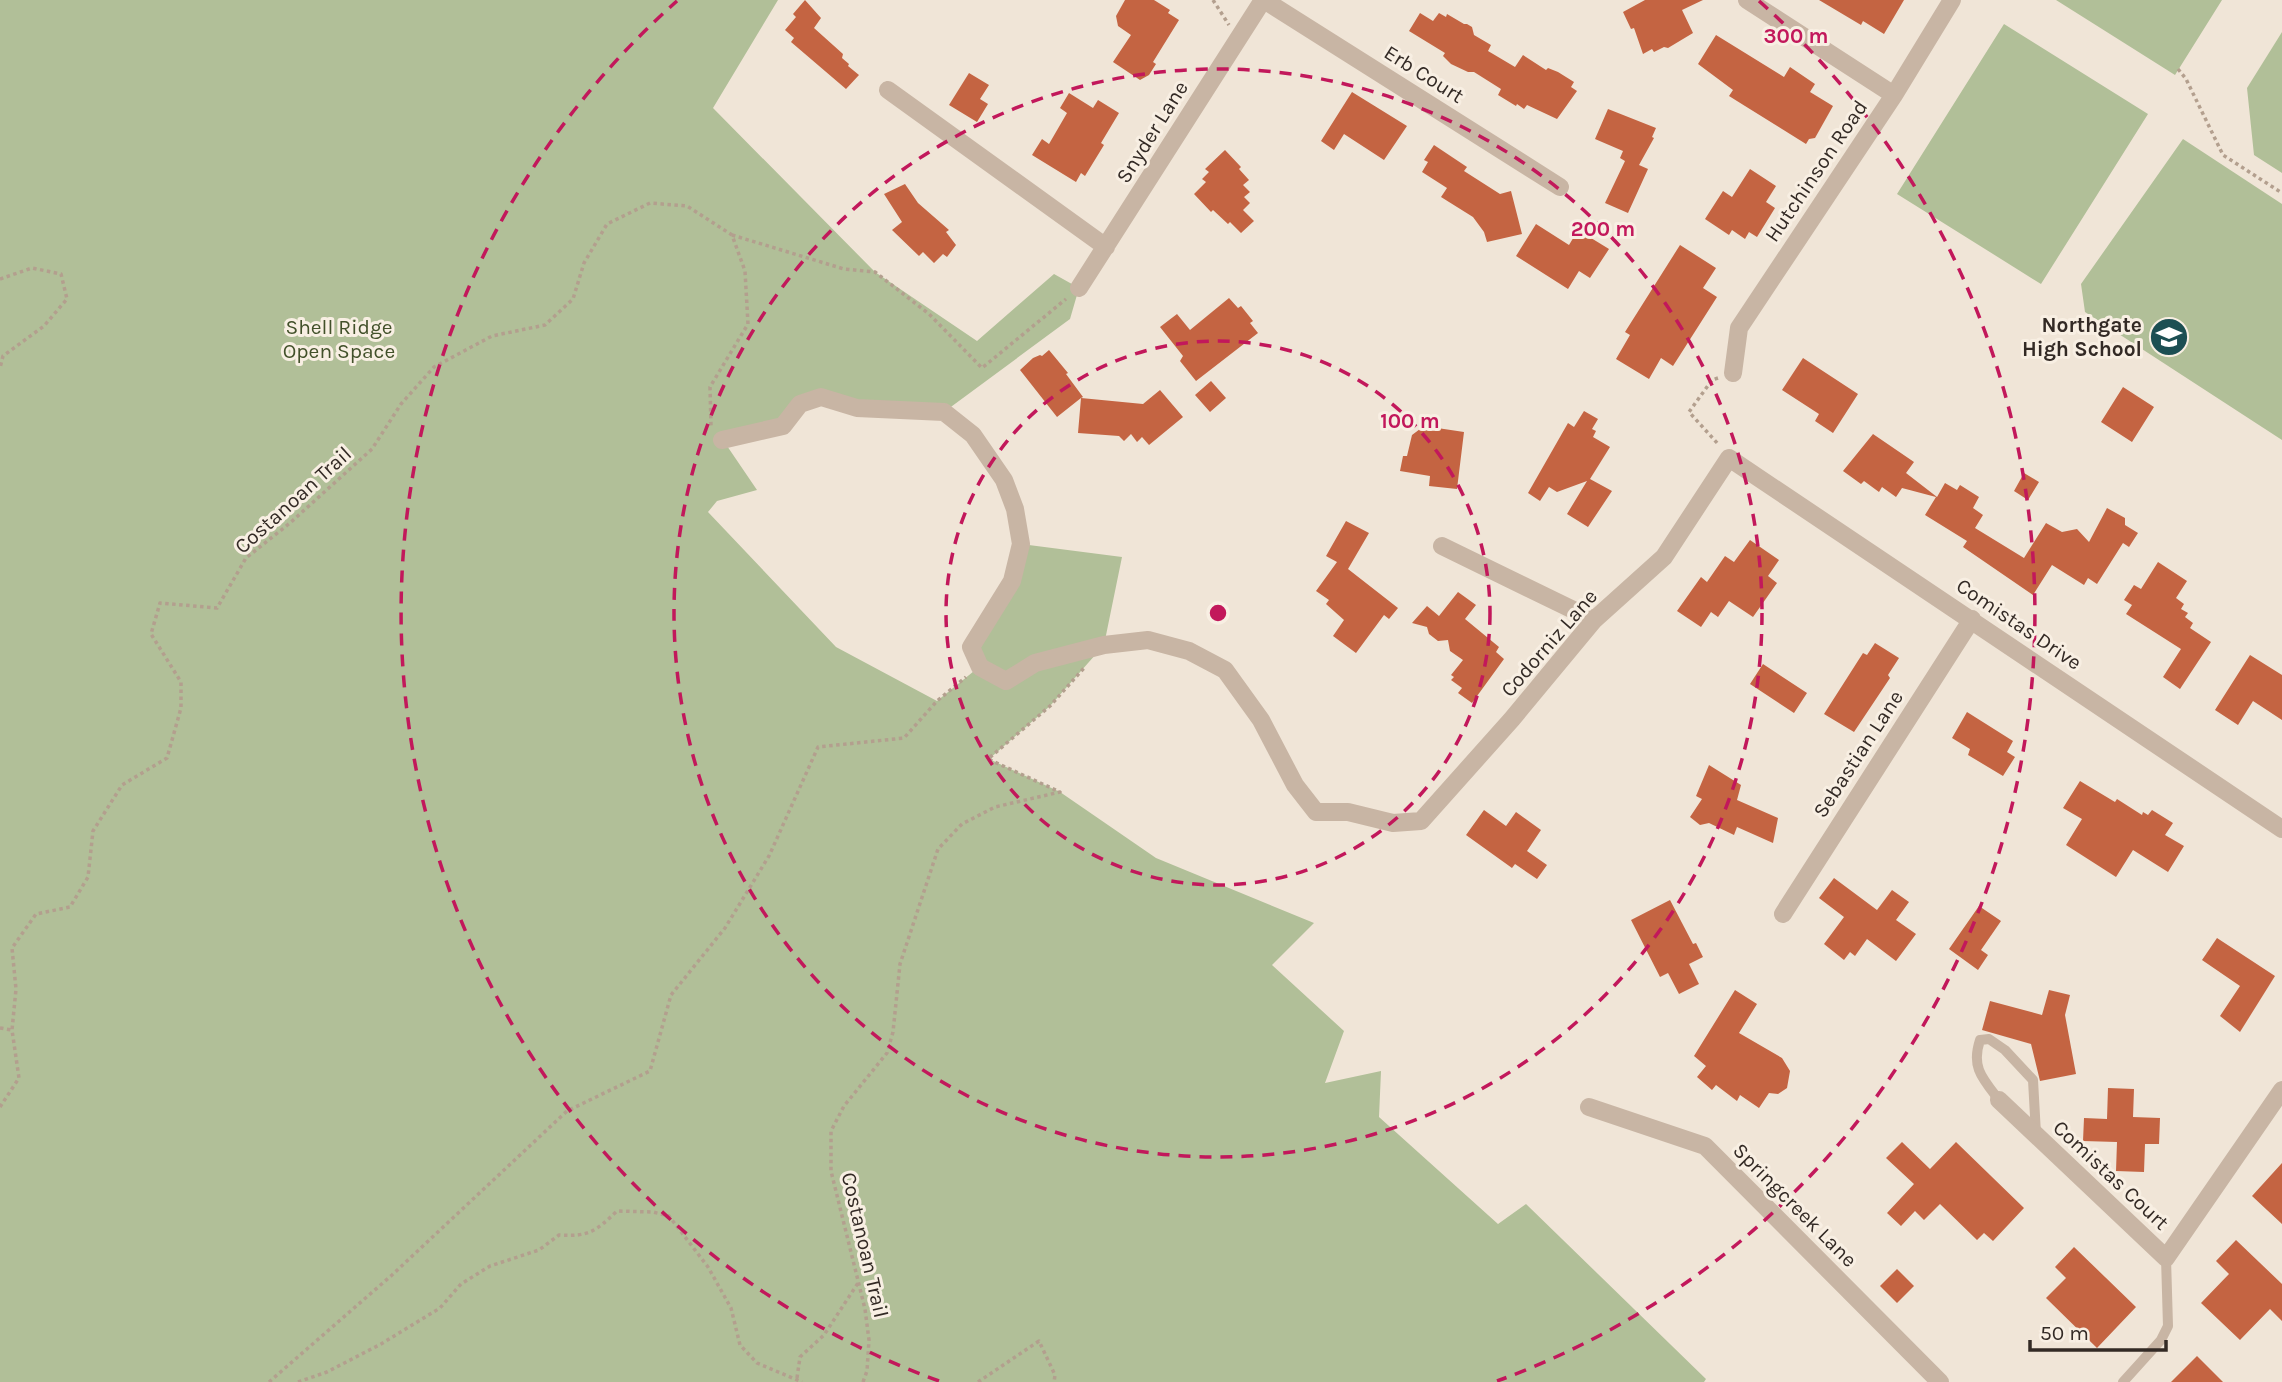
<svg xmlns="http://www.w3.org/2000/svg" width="2282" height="1382" font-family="Karla,sans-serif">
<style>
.green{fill:#b1bf98}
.building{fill:#c46442}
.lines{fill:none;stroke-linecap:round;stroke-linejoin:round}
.path{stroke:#b39f8e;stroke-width:3.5;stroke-dasharray:3.5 3.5;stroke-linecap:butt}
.lane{stroke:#c8b5a4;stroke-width:10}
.street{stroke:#c8b5a4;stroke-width:18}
.ring{fill:none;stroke:#c2185b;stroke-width:3.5;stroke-dasharray:12 9}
.labels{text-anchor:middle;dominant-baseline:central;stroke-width:6;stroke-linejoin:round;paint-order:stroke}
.street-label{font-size:21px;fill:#332a25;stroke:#f8efe3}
.poi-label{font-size:21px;font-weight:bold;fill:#332a25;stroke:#f8efe3;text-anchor:end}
.park-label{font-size:21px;fill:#42512a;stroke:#f8efe3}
.centre{fill:#c2185b;stroke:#f8efe3;stroke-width:3.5}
.ring-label{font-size:21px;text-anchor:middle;font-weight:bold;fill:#c2185b;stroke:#f8efe3;stroke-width:6;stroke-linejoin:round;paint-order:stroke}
</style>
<rect width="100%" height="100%" fill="#f0e5d7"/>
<path class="green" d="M0,0H778L713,108L875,272L977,341L1054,274L1079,288L1070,319L944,412L821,397L783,426L723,440L757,490L717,501L708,512L836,647L937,701L979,667L971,647L1021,544L1122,557L1104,645L1050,706L989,759L1060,792L1156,858L1314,923L1272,965L1344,1031L1325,1083L1381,1071L1379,1117L1498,1224L1526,1204L1706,1379L1704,1382H0Z
M2056,0H2222L2175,75Z
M2004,24L2148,114L2041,284L1897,194Z
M2282,32V173L2254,155L2247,88Z
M2183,139L2282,204V440L2085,312L2081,284Z"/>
<path class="building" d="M805,0L821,18L814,28L843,54L842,58L849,64L848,66L859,75L846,89L791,42L794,38L785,30L796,17L793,14Z
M1125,0H1154L1170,10L1168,13L1179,20L1153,62L1156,64L1149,75L1140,80L1113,62L1131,35L1118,26L1116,16Z
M1645,0H1703L1682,10L1693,33L1668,48L1664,47L1654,52L1652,49L1643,54L1634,28L1631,29L1623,12Z
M1819,0H1904L1884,34L1863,21L1861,25Z
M1420,13L1433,21L1439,13L1446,17L1447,14L1464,24H1467L1472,27L1474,35L1491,45L1488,51L1515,67L1523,55L1546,70L1548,68L1558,72L1574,82L1571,87L1577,91L1557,119L1527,105L1524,109L1517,104L1516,106L1498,95L1501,89L1474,72H1468L1451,64L1443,56L1445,53L1409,31Z
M1716,35L1784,77L1790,67L1815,84L1810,92L1833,106L1815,138L1809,139L1806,144L1745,106L1729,96L1733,90L1698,64Z
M969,73L989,85L980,99L988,104L977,122L949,105Z
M1352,92L1407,126L1384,160L1344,134L1334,150L1321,141Z
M1069,93L1093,108L1098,100L1119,113L1101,143L1104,145L1085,176L1081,173L1076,182L1032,155L1042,139L1049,144L1067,113L1060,108Z
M1608,109L1656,128L1652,137L1654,138L1639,165L1648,169L1628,213L1605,203L1625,161L1620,158L1623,151L1595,139Z
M1434,145L1467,167L1464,171L1500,194L1511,191L1522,234L1487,242L1484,232L1473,217L1441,197L1447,188L1422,172L1428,162L1424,160Z
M1225,150L1241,167L1239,169L1249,180L1243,185L1250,192L1244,197L1250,203L1243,210L1254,221L1241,233L1230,222L1228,224L1213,210L1211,212L1194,194L1206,182L1202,179L1209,172L1205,169Z
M1750,169L1776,186L1766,202L1775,208L1757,237L1749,232L1745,239L1732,230L1729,235L1705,219L1723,191L1732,197Z
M905,184L918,203L949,230L946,232L956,245L947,257L943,254L934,263L923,252L919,256L892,230L902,222L884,194Z
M1536,224L1569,245L1578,230L1609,249L1590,278L1579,271L1568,289L1516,256Z
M1680,245L1716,268L1703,288L1717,297L1673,366L1661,358L1649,379L1616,359L1630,335L1625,332Z
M1229,298L1238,308L1241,306L1253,321L1250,323L1258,333L1196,381L1180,361L1183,356L1160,327L1177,314L1190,330Z
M1049,350L1068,373L1066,374L1083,397L1081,398L1143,404L1160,390L1183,417L1149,445L1142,437L1137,442L1131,434L1124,441L1119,436L1078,433L1081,398L1057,417L1020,370L1033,358L1040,355L1042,356Z
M1803,358L1858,394L1833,433L1815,421L1819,414L1782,390Z
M1211,381L1226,398L1210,412L1195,395Z
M2123,387L2154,407L2132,442L2101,422Z
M1584,411L1598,419L1592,429L1596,431L1593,437L1610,447L1590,479L1612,491L1588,527L1567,514L1587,481L1557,492L1549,487L1540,501L1528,493L1568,423L1574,427Z
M1424,426L1464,432L1457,489L1429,486L1430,476L1400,471L1403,456H1407L1412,435Z
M1873,434L1914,462L1906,473L1937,497L1945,483L1957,490L1960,485L1979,497L1973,508L1983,515L1975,528L2024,558L2046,523L2062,532L2077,529L2089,542L2107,508L2125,518V525L2138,533L2129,547L2123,543L2097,584L2088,578L2084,585L2052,565L2033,595L1963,547L1967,541L1925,515L1936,497L1902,488L1896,497L1882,487L1879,492L1864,481L1861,484L1843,471Z
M2024,473L2039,482L2028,500L2014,491Z
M1346,521L1369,533L1348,569L1398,608L1389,619L1384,615L1356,653L1333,636L1344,620L1326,604L1329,600L1316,591L1337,562L1326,556Z
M1750,540L1779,560L1768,576L1777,583L1753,617L1729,601L1718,617L1711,612L1701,627L1677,611L1701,577L1707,582L1725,556L1734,562Z
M2158,562L2187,581L2176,598L2184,604L2181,609L2188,613L2185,617L2193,623L2190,628L2211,642L2180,689L2163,677L2181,649L2126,614L2132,605L2124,600L2134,585L2141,589Z
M1458,592L1476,605L1465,619L1499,647L1496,652L1504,659L1472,703L1458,693L1462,688L1451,680L1454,677L1451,675L1463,660L1450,651L1448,640L1438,641L1429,634L1427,627L1412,623L1427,606L1439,616Z
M1875,643L1899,658L1888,675L1890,678L1854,732L1824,714L1863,653L1867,655Z
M2250,655L2282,675V720L2253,701L2238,725L2215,710Z
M1763,664L1807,693L1794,713L1750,684Z
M1967,712L2013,741L2007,752L2015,757L2003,776L1968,755L1970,749L1952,738Z
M1709,765L1741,785L1737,800L1778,818L1773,843L1737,827L1734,835L1709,823L1700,825L1690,817L1702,799L1696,796Z
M2080,781L2115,802L2117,799L2142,815L2143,812L2148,815L2152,810L2173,823L2165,835L2184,846L2168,872L2133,850L2116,877L2066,845L2082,819L2063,808Z
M1484,810L1506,826L1516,812L1541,830L1527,851L1547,865L1537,879L1515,864L1512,868L1466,835Z
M1834,878L1877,910L1892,890L1909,902L1896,920L1916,934L1896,961L1867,939L1855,956L1850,952L1844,960L1824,944L1844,917L1819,898Z
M1670,900L1693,944L1696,943L1703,957L1689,964L1699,984L1679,994L1668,973L1660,977L1631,920Z
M1979,906L2001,921L1981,950L1988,955L1978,970L1949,949Z
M2217,938L2275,976L2240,1032L2220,1016L2240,986L2202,960Z
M1735,990L1757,1004L1739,1033L1782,1058L1790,1071L1787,1088L1778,1094L1769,1093L1759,1108L1740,1095L1737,1101L1716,1085L1712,1090L1697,1077L1706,1066L1694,1056Z
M2049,990L2070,995L2065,1015L2076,1074L2040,1081L2031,1044L1982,1030L1990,1001L2042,1015Z
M2108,1088L2134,1089L2133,1117L2160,1118L2159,1144H2145L2144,1172L2116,1171L2117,1142L2083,1141L2084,1118L2107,1119Z
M1902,1142L1930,1169L1956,1142L2024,1208L1993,1241L1984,1233L1977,1240L1940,1204L1924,1220L1915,1211L1901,1226L1887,1213L1914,1184L1886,1158Z
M2282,1163V1224L2252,1196Z
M2236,1240L2282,1284V1321L2270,1309L2240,1340L2201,1303L2229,1274L2216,1261Z
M2074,1247L2136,1307L2097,1348L2046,1298L2066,1278L2055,1267Z
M1897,1269L1914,1286L1897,1303L1880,1286Z
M2197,1356L2223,1382H2171Z"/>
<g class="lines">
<path class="path" d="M1213,0L1229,25
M2178,69L2186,79L2223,155L2282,193
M732,235L844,269L875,272L929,314L982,368L1066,299
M0,279L32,268L61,274L67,299L44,326L3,356L0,368
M1718,378L1712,380L1689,412L1719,445
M0,1028L12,1030
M0,1107L19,1078L12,1030L16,989L12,948L36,914L70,907L88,877L93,831L122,785L167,758L181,708V682L151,634L160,603L217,608L246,558L290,523L372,449L401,404L434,367L492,336L545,325L573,299L584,263L607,224L650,203L687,206L732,235L745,271L748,324L710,387L711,426
M797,1378L800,1357L824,1335L858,1283
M269,1382L392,1275L567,1111L650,1071L671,995L725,928L769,856L818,747L904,738L937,701L966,677
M298,1382L327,1372L381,1344L440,1308L461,1284L490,1266L539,1250L559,1235C589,1237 596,1231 617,1211L653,1212L669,1216L708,1267L731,1308L740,1345L757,1363L802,1382
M863,1382L867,1371L869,1340L865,1309L831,1171V1131L844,1106L887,1053L893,1032L900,964L938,849L962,824L995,807L1060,792L988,759L1050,706L1084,668
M978,1382L1039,1341L1055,1375L1054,1382"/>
<path class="lane" d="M1999,1100C1982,1078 1971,1067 1980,1040L1989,1039L2005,1050L2033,1080L2036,1134
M2123,1382L2161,1340L2168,1326L2166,1258"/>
<path class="street" d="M1264,0L1560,187
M1747,0L1894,95
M888,90L1106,247
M1079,288L1263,0
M1733,373L1739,328L1894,95L1952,0
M722,440L783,426L800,404L821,397L857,408L944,412L973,435L1004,480L1015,509L1021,544L1012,581L971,647L980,667L1006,681L1035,663L1104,645L1148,640L1189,651L1225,670L1261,720L1295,785L1316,812H1348L1393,823L1421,821L1512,719L1594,620L1664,557L1729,458L2282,829
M1442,546L1594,620
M1783,914L1972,619
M1999,1100L2166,1258L2282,1090
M1589,1107L1705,1146L1940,1382"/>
</g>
<g class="ring">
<circle cx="1218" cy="613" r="272"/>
<circle cx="1218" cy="613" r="544"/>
<path d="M939 1381A817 817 0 0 1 677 1M1759 1A817 817 0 0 1 1497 1381"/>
</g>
<defs>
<g id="school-disc" transform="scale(2.0125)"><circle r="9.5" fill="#1c4f53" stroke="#f8efe3"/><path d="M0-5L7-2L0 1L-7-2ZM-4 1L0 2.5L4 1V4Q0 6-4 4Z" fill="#fff"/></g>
</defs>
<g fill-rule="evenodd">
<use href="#school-disc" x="2169" y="337"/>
</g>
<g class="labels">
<g class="street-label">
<text transform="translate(1424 74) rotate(32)">Erb Court</text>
<text transform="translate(1152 132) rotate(-58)">Snyder Lane</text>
<text transform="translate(1816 171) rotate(-56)">Hutchinson Road</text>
<text transform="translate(293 500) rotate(-42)">Costanoan Trail</text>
<text transform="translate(2019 624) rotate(34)">Comistas Drive</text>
<text transform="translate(1549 643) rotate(-49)">Codorniz Lane</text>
<text transform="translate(1858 754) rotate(-57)">Sebastian Lane</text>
<text transform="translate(2111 1175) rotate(43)">Comistas Court</text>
<text transform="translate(1795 1205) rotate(45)">Springcreek Lane</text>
<text transform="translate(865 1245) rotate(77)">Costanoan Trail</text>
</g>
<g class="poi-label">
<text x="2142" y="325">Northgate<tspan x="2142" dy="24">High School</tspan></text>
</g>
<g class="park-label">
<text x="339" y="327">Shell Ridge<tspan x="339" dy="24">Open Space</tspan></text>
</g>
</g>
<circle cx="1218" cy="613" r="10" class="centre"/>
<g class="ring-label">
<text x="1796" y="43">300 m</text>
<text x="1603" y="236">200 m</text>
<text x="1410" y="428">100 m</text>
</g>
<path d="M2030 1340v10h136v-10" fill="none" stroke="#332a25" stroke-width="3.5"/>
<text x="2040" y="1340" font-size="21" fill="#332a25" stroke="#f8efe3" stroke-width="5" paint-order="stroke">50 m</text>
</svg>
